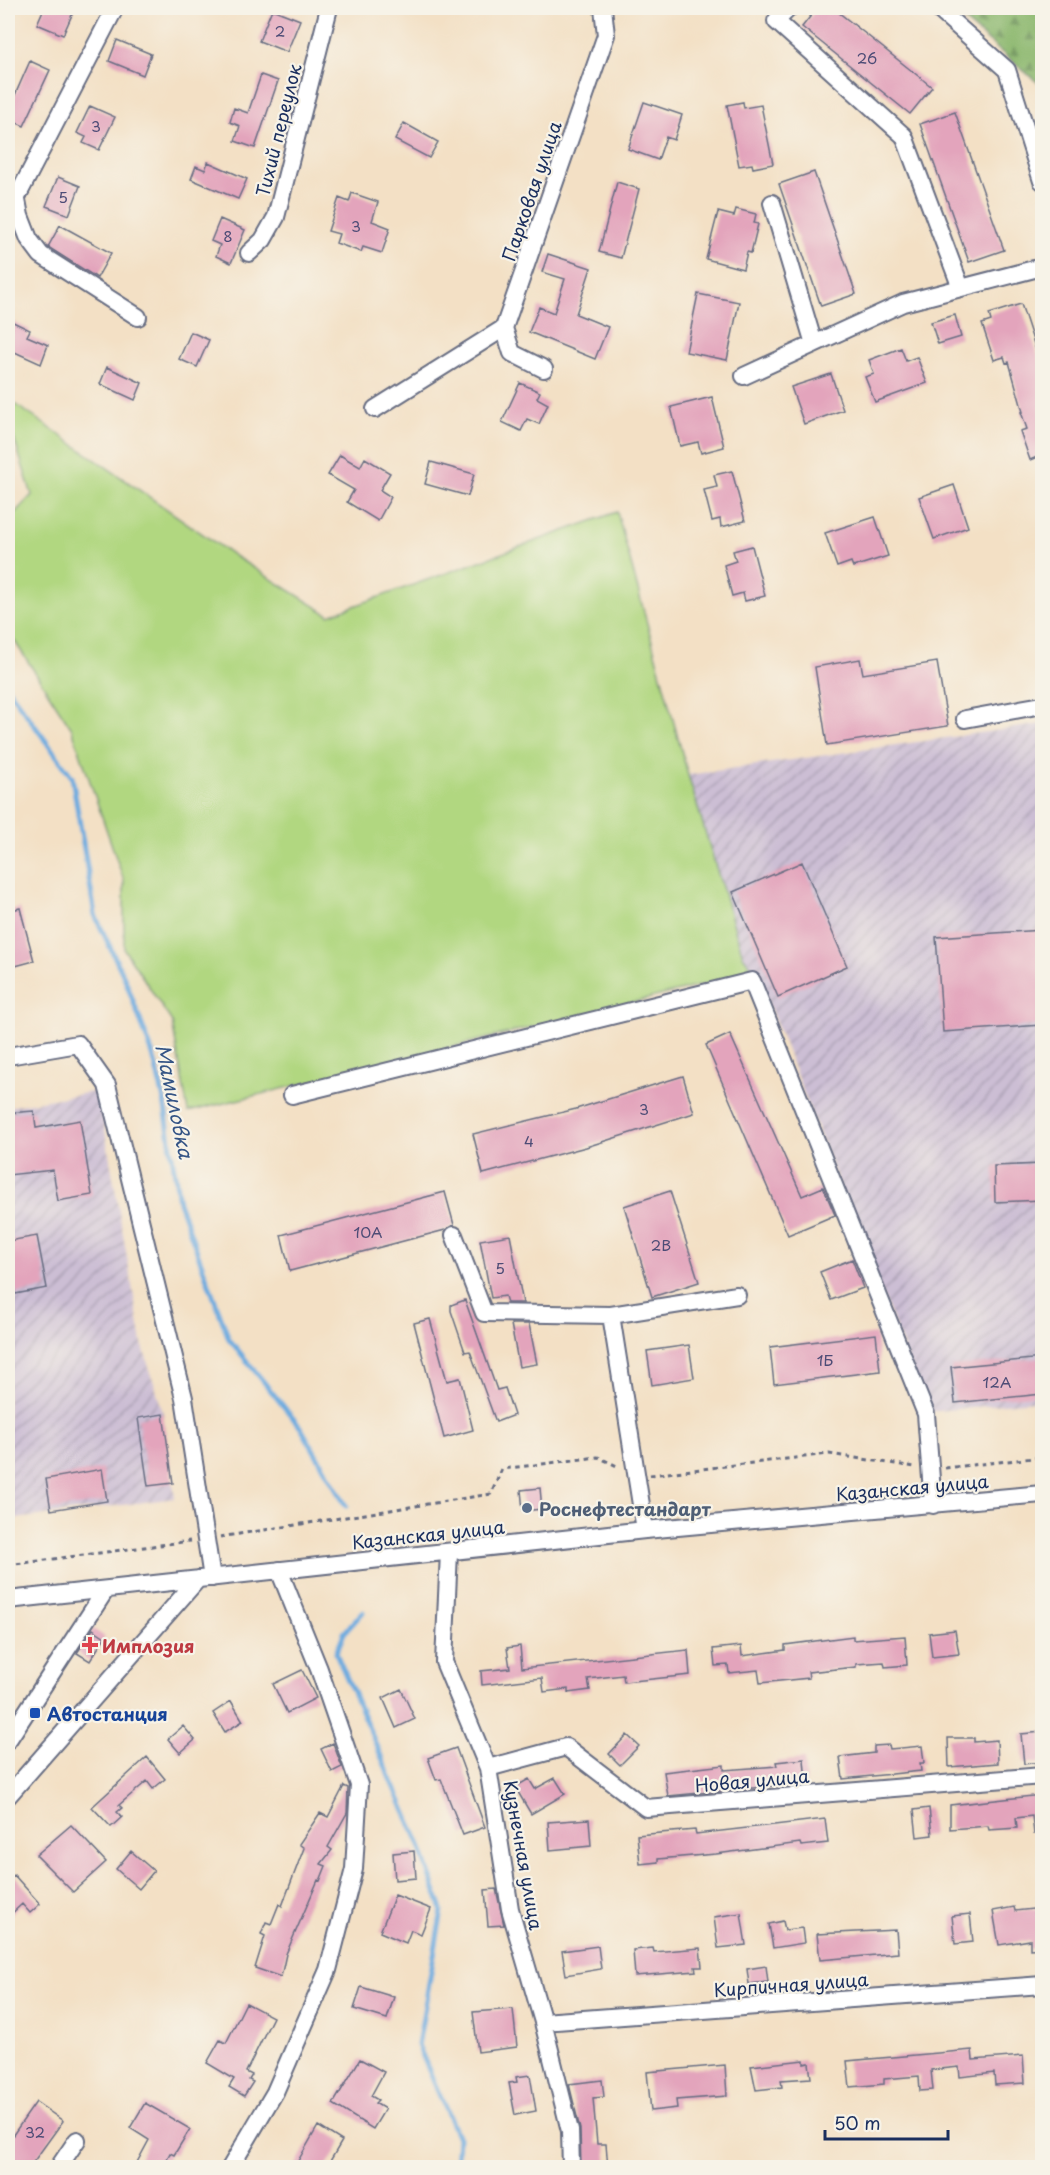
<svg xmlns="http://www.w3.org/2000/svg" width="1050" height="2175" font-family="'Playpen Sans',sans-serif">
<style>
.industrial{fill:url(#industrial-furrows)}
.forest{fill:url(#forest-firs);stroke:#547466;stroke-width:1.5}
.garden{fill:#b1d780;stroke:#66836f;stroke-width:1.5}
.lines{fill:none;stroke-linecap:round;stroke-linejoin:round}
.stream{stroke:#6dabdf;stroke-width:5}
.building{fill:#e3a4bc}
.minor-casing{stroke:#676d82;stroke-width:20}
.path{stroke:#676d82;stroke-width:3;stroke-dasharray:4.5 4.5;stroke-linecap:butt}
.minor{stroke:#fff;stroke-width:16}
.service-dot{fill:#5c6f8a;stroke:#f7f3e8;stroke-width:2}
.health-dot{fill:#e0444e;stroke:#f7f3e8;stroke-width:2}
.transit-dot{fill:#1a4fb4;stroke:#f7f3e8;stroke-width:2}
.labels{text-anchor:middle;dominant-baseline:central;stroke-width:4.5;stroke-linejoin:round;paint-order:stroke}
.number-label{font-size:15px;fill:#4d4c76}
.street-label{font-size:18px;fill:#1b2f5e;stroke:#f7f3e8}
.service-label{font-size:18px;font-weight:bold;fill:#4e5e75;stroke:#f7f3e8;text-anchor:start}
.health-label{font-size:18px;font-weight:bold;fill:#be3a42;stroke:#f7f3e8;text-anchor:start}
.transit-label{font-size:18px;font-weight:bold;fill:#164399;stroke:#f7f3e8;text-anchor:start}
.water-label{font-size:20px;font-style:italic;fill:#345485;stroke:#f7f3e8}
</style>
<defs>
<pattern id="industrial-furrows" width="10" height="10" patternUnits="userSpaceOnUse" patternTransform="scale(1.5)"><rect width="10" height="10" fill="#ccbed4"/><path d="M-1 1l2-2M0 10L10 0M9 11l2-2" fill="none" stroke="#a59baf"/></pattern>
<pattern id="forest-firs" width="22" height="20" patternUnits="userSpaceOnUse" patternTransform="scale(1.5)"><rect width="22" height="20" fill="#8cb86e"/><path d="M5 1l3.5 6h-7zM16 11l3.5 6h-7z" fill="#72965e"/></pattern>
</defs>
<rect width="100%" height="100%" fill="#f7f3e8"/>
<filter id="ink" filterUnits="userSpaceOnUse"><feTurbulence type="fractalNoise" baseFrequency=".0167" numOctaves="2"/><feDisplacementMap in="SourceGraphic" scale="12" xChannelSelector="R" yChannelSelector="G"/><feConvolveMatrix kernelMatrix="1 2 1 2 8 2 1 2 1" color-interpolation-filters="sRGB"/></filter>
<filter id="wash" filterUnits="userSpaceOnUse"><feTurbulence type="fractalNoise" baseFrequency=".008" numOctaves="4" result="noise"/><feDisplacementMap in="SourceGraphic" scale="24" xChannelSelector="R" yChannelSelector="G"/><feGaussianBlur stdDeviation="1.35" result="paint"/><feColorMatrix in="noise" values="0 0 0 0 0 0 0 0 0 0 0 0 0 0 0 0 0 1.4 0 .05"/><feComposite in="paint" operator="in"/></filter>
<g filter="url(#wash)">
<rect width="100%" height="100%" fill="#f3e0c5"/>
<path class="industrial" d="M1042,724V1400L929,1412L756,972L743,956L688,775Z
M98,1091L142,1343L163,1413L175,1498L8,1520V1107Z"/>
<path class="forest" d="M949,8H1042V86Z"/>
<path class="garden" d="M8,399L236,557L329,615L617,512L688,775L743,956L756,972L188,1112L172,1022L124,949V881L72,729L8,631V520L32,495L8,420Z"/>
<g class="lines">
<path class="stream" d="M8,689L72,777L95,915L125,979L153,1055L164,1100L179,1202L229,1339L301,1428L346,1506
M363,1612L344,1633L336,1653L419,1843L442,1910L418,2045L458,2138L456,2168"/>
</g>
<g id="blocks">
<path class="building" d="M44,8H75L63,35L37,24Z
M817,8H833L932,87L910,114L802,27Z
M272,9L300,20L287,52L259,41Z
M117,40L151,54L143,75L109,61Z
M30,61L50,70L24,126L8,119V111Z
M261,75L278,81L255,148L235,141L240,126L230,122L234,108L248,113Z
M644,102L682,115L674,140L666,137L658,160L628,149Z
M743,102L744,108L761,105L773,164L753,168L752,164L739,166L727,105Z
M90,106L115,117L99,150L83,143L86,137L77,133Z
M955,112L1004,250L969,262L920,124Z
M404,123L438,142L429,158L395,140Z
M208,162L247,179L238,199L191,179L196,166L205,170Z
M814,172L856,294L821,306L779,184Z
M58,177L80,186L69,215L46,206Z
M617,182L639,189L621,258L599,252Z
M352,193L378,202L372,221L390,228L382,253L363,247L361,252L336,243L339,234L328,231L339,198L349,202Z
M736,209L756,214L754,223L758,224L751,253L747,252L743,269L706,259L718,212L734,216Z
M220,219L245,230L231,263L216,256L220,245L211,241Z
M60,225L111,253L97,278L48,247Z
M548,254L591,268L576,314L608,327L595,359L529,332L539,307L554,313L565,279L542,272Z
M698,294L739,302L727,360L686,352Z
M1021,304L1042,368V455L1030,460L1020,431L1027,429L1021,412H1023L1009,362L1006,363L1004,357L994,360L982,324L991,321L989,314Z
M955,315L961,337L938,344L931,322Z
M11,321L30,330L27,336L48,345L41,364L8,349V329Z
M191,332L209,340L197,367L179,359Z
M901,348L906,361L917,357L927,383L875,402L865,377L874,374L869,360Z
M107,367L142,383L135,400L100,384Z
M831,374L843,410L804,424L791,387Z
M520,383L540,392L537,398L548,404L539,424L527,419L521,431L502,422Z
M712,397L724,447L701,453L698,442L680,446L671,407Z
M340,455L360,467L365,458L390,473L380,490L391,497L378,521L347,502L354,490L328,475Z
M431,462L474,474L468,496L425,484Z
M732,471L745,521L721,527L720,519L712,521L704,490L717,487L714,475Z
M954,485L968,527L934,539L919,497Z
M875,517L888,556L853,567L851,562L837,567L825,533Z
M752,546L765,596L745,601L743,593L732,596L724,565L736,561L733,551Z
M860,659L863,674L937,662L948,726L827,745L815,667Z
M802,862L847,966L778,997L733,892Z
M20,908L34,961L8,968V911Z
M1042,930V1025L943,1032L936,937Z
M730,1034L802,1196L823,1187L835,1215L788,1235L706,1045Z
M683,1076L694,1113L586,1147L483,1174L473,1134L576,1109Z
M34,1111L36,1128L80,1120L92,1195L58,1201L53,1170L8,1175V1113Z
M1042,1164V1200L995,1202L994,1166Z
M670,1191L699,1282L652,1297L624,1206Z
M445,1192L454,1225L445,1230L290,1271L281,1235Z
M510,1235L523,1303H507L505,1296L491,1298L480,1240Z
M37,1236L47,1288L15,1294L8,1241Z
M852,1259L863,1288L831,1300L820,1272Z
M465,1300L497,1390L505,1388L514,1415L496,1422L470,1351L465,1352L451,1311V1305Z
M430,1319L447,1381L460,1378L473,1430L444,1438L414,1323Z
M511,1324H529L537,1364L519,1367Z
M876,1334L880,1371L774,1384L770,1347Z
M689,1345L694,1378L652,1385L647,1351Z
M1042,1358V1394L955,1403L951,1367Z
M163,1414L173,1483L148,1486L138,1418Z
M102,1469L107,1501L51,1510L46,1479Z
M540,1488L542,1509L523,1511L521,1490Z
M93,1629L105,1637L90,1661L77,1653Z
M955,1630L959,1654L932,1657L929,1633Z
M853,1636V1640L905,1636L907,1665L885,1667L884,1662L856,1664V1667L808,1672L809,1678L760,1683L758,1670L729,1673L728,1665L715,1666L713,1649L741,1646L742,1656L785,1650V1645Z
M520,1646L522,1668L688,1650L690,1675L624,1682L623,1675L588,1679L590,1690L568,1693V1689L544,1692L542,1678L482,1685L481,1671L510,1668L507,1648Z
M302,1670L316,1698L287,1713L273,1684Z
M401,1689L415,1719L396,1728L383,1698Z
M231,1701L243,1721L225,1732L213,1713Z
M183,1726L195,1740L180,1753L168,1739Z
M1042,1732V1762L1024,1764L1021,1734Z
M627,1735L639,1746L620,1765L609,1754Z
M948,1738H974V1742L997,1740L998,1763L949,1767Z
M333,1743L342,1767L332,1772L321,1749Z
M889,1745L890,1749L922,1746L924,1763H920L921,1771L843,1779L840,1757L874,1753V1746Z
M456,1748L485,1827L463,1835L441,1779L436,1780L428,1758Z
M147,1757L165,1779L153,1789L147,1781L119,1805L122,1808L117,1812L122,1817L111,1827L92,1807Z
M804,1759L806,1783L668,1796L664,1772L724,1765V1770L777,1766L776,1762Z
M555,1778L565,1794L531,1814L515,1787L529,1779L535,1789Z
M344,1786L348,1788L347,1813L328,1847L332,1850L321,1864L326,1866L320,1881L318,1880L286,1954L281,1977L255,1968L265,1936L261,1934L266,1922L271,1924L279,1904L282,1906L304,1848L299,1844L320,1813L328,1817Z
M1042,1795V1834H1034L1032,1816L1016,1818L1017,1828L989,1830L988,1826L950,1829V1805Z
M929,1808L932,1835L917,1837L914,1810Z
M589,1819L591,1846L550,1850L548,1822Z
M825,1819L828,1843L801,1846L800,1843L716,1854L658,1859V1862L640,1864L637,1835L695,1830L696,1834Z
M71,1825L106,1862L73,1892L36,1855Z
M131,1851L154,1871L139,1889L116,1869Z
M414,1851L416,1878L395,1880L393,1853Z
M14,1875L40,1904L30,1913L22,1904L8,1917V1881Z
M496,1889L504,1925L488,1926L485,1890Z
M395,1895L431,1909L421,1934L411,1930L406,1943L380,1932Z
M1014,1907L1015,1911L1042,1908V1948L1030,1949V1940L999,1945L993,1911Z
M741,1913L746,1945L718,1948L714,1917Z
M970,1914L973,1942L955,1944L952,1916Z
M783,1921L785,1930L802,1928L804,1943L773,1948L769,1924Z
M896,1930L898,1953L820,1960L817,1934Z
M598,1946L601,1969L566,1975L562,1951Z
M653,1948L654,1952L700,1948L702,1967H695L696,1971L635,1976L633,1950Z
M766,1966L768,1982L749,1984L747,1969Z
M361,1987L394,1997L387,2019L354,2009Z
M246,2003L273,2017L246,2072L252,2075L249,2080L253,2082L244,2096L229,2087L234,2079L207,2063L220,2040L226,2043Z
M513,2009L517,2047L478,2052L473,2012Z
M972,2050L973,2060L1023,2056L1025,2083L995,2085L994,2073L960,2077L959,2067L931,2070L933,2090L920,2091L919,2076L884,2079V2084L850,2087L847,2061Z
M360,2059L384,2072L371,2096L378,2100L375,2103L385,2109L373,2129L333,2104Z
M804,2060V2064L809,2063L811,2078L781,2080L782,2087L756,2090L751,2066Z
M725,2065L727,2096L676,2100L677,2108L651,2111L647,2072Z
M530,2075L536,2111L515,2115L509,2083L517,2082L516,2077Z
M602,2080L604,2097L593,2098L597,2144H606L608,2168H581L580,2129L569,2084Z
M36,2102L63,2121L29,2168H8V2142Z
M145,2103L190,2129L174,2155L170,2153L162,2168H134L149,2140L130,2128Z
M318,2126L342,2141L326,2168H294Z"/>
</g>
</g>
<g filter="url(#ink)">
<use href="#blocks" fill-opacity="0" stroke="#676d82" stroke-width="1.5"/>
<g class="lines">
<g class="minor-casing">
<path id="minor" d="M789,8L776,21L904,136L961,288
M937,8L1007,70L1042,181
M17,200L20,216L29,239L41,255L138,317
M772,203L814,344
M8,227L16,199L115,8
M249,253L263,240L276,217L329,8
M544,369L512,353L504,328L606,35L603,8
M744,376L903,303L1042,267
M375,409L504,328
M965,719L1042,705
M8,1056L78,1044L107,1085L184,1398L212,1578
M292,1095L752,981L926,1414L933,1505
M454,1235L484,1313L611,1315
M645,1530L611,1315L737,1295
M449,1552L444,1662L488,1768L510,1909L543,2022L570,2131L571,2168
M8,1600L645,1530L1042,1494
M8,1740L105,1591
M488,1768L566,1747L646,1808L1042,1776
M8,1796L198,1579
M543,2022L1042,1985
M58,2168L77,2140
M230,2168L275,2092L328,1970L354,1869L359,1785L319,1669L279,1570"/>
</g>
<path class="path" d="M945,1468L1042,1457
M650,1475L829,1454L915,1467
M220,1537L491,1494L502,1469L598,1457L619,1467
M8,1565L190,1541"/>
<use href="#minor" class="minor"/>
</g>
</g>
<circle class="service-dot" cx="527" cy="1508" r="6"/>
<path class="health-dot" d="M87 1636h6v6h6v6h-6v6h-6v-6h-6v-6h6z"/>
<rect class="transit-dot" x="29" y="1707" width="12" height="12" rx="3"/>
<g class="labels">
<g class="number-label">
<text x="280" y="30">2</text>
<text x="867" y="57">26</text>
<text x="96" y="125">3</text>
<text x="63" y="196">5</text>
<text x="356" y="225">3</text>
<text x="228" y="235">8</text>
<text x="644" y="1108">3</text>
<text x="529" y="1140">4</text>
<text x="368" y="1231">10А</text>
<text x="661" y="1244">2В</text>
<text x="500" y="1267">5</text>
<text x="825" y="1359">1Б</text>
<text x="997" y="1381">12А</text>
<text x="35" y="2131">32</text>
</g>
<g class="street-label">
<text transform="translate(278 130) rotate(-76)">Тихий переулок</text>
<text transform="translate(531 191) rotate(-71)">Парковая улица</text>
<text transform="translate(912 1487) rotate(-5)">Казанская улица</text>
<text transform="translate(428 1534) rotate(-6)">Казанская улица</text>
<text transform="translate(752 1780) rotate(-5)">Новая улица</text>
<text transform="translate(524 1855) rotate(80)">Кузнечная улица</text>
<text transform="translate(791 1984) rotate(-4)">Кирпичная улица</text>
</g>
<g class="service-label">
<text x="539" y="1508">Роснефтестандарт</text>
</g>
<g class="health-label">
<text x="102" y="1645">Имплозия</text>
</g>
<g class="transit-label">
<text x="47" y="1713">Автостанция</text>
</g>
<g class="water-label">
<text transform="translate(175 1101) rotate(78)">Мамиловка</text>
</g>
</g>
<rect width="1050" height="2175" fill="none" stroke="#f7f3e8" stroke-width="30"/>
<path d="M825 2130v9h123v-9" fill="none" stroke="#1b2f5e" stroke-width="3"/>
<text x="834" y="2130" font-size="18" fill="#1b2f5e" stroke="#f7f3e8" stroke-width="4.5" paint-order="stroke">50 m</text>
</svg>
